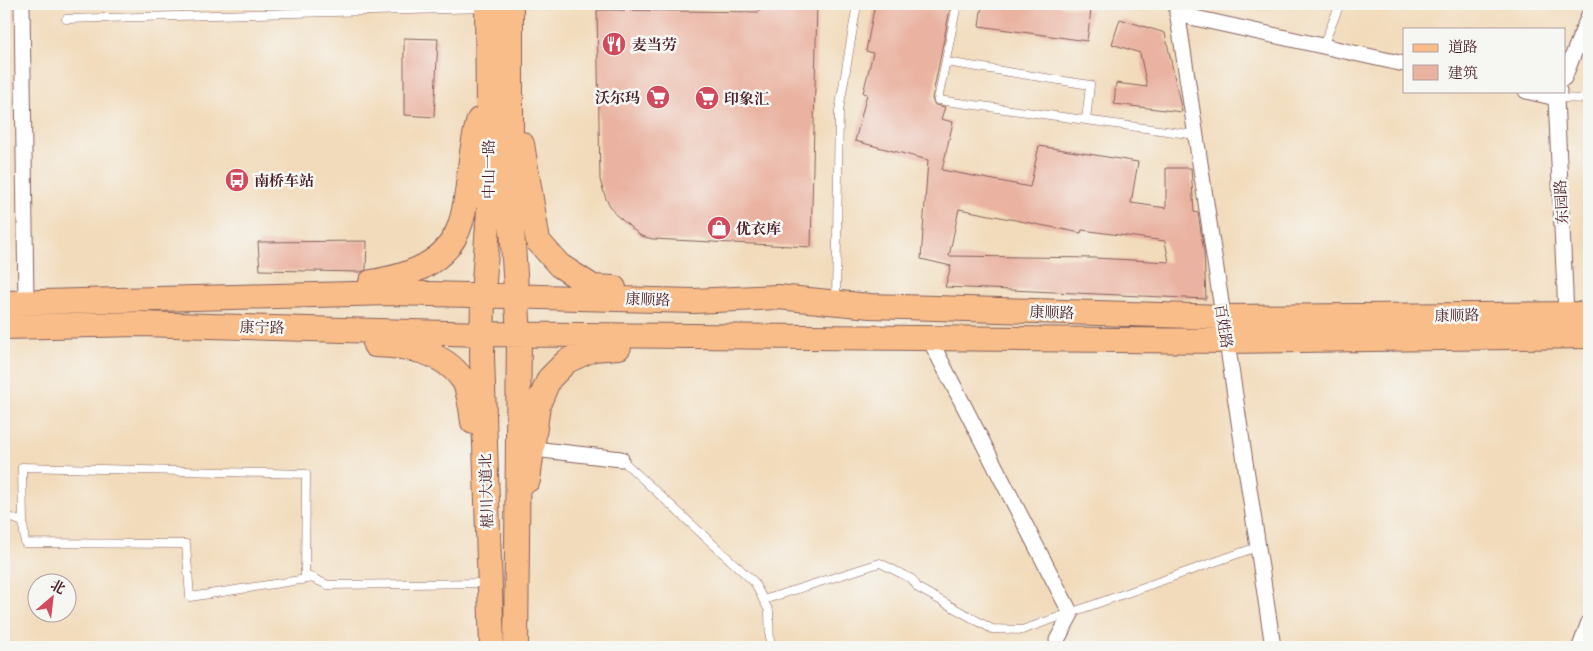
<svg xmlns="http://www.w3.org/2000/svg" width="1593" height="651" font-family="'Libre Caslon Text','Noto Serif SC',serif">
<style>
.building{fill:#eab2a0;fill-rule:evenodd}
.lines{fill:none;stroke-linecap:round;stroke-linejoin:round}
.lane-casing{stroke:#85615d;stroke-width:9}
.street-casing{stroke:#85615d;stroke-width:17}
.primary-casing{stroke:#85615d;stroke-width:26}
.lane{stroke:#fff;stroke-width:8}
.street{stroke:#fff;stroke-width:15}
.primary{stroke:#f8bd89;stroke-width:24}
.labels{text-anchor:middle;dominant-baseline:central;stroke-width:5;stroke-linejoin:round;paint-order:stroke}
.poi-label{font-size:15px;font-weight:bold;fill:#4a1f2b;stroke:#f6f6f2;text-anchor:start}
.street-label{font-size:15px;fill:#4a1f2b;stroke:#f6f6f2}
</style>
<rect width="100%" height="100%" fill="#f6f6f2"/>
<filter id="ink" filterUnits="userSpaceOnUse"><feTurbulence type="fractalNoise" baseFrequency=".02" numOctaves="2"/><feDisplacementMap in="SourceGraphic" scale="10" xChannelSelector="R" yChannelSelector="G"/><feConvolveMatrix kernelMatrix="1 2 1 2 8 2 1 2 1" color-interpolation-filters="sRGB"/></filter>
<filter id="wash" filterUnits="userSpaceOnUse"><feTurbulence type="fractalNoise" baseFrequency=".0096" numOctaves="4" result="noise"/><feDisplacementMap in="SourceGraphic" scale="20" xChannelSelector="R" yChannelSelector="G"/><feGaussianBlur stdDeviation="1.12" result="paint"/><feColorMatrix in="noise" values="0 0 0 0 0 0 0 0 0 0 0 0 0 0 0 0 0 1.4 0 .05"/><feComposite in="paint" operator="in"/></filter>
<g filter="url(#wash)">
<rect width="100%" height="100%" fill="#f2dbbb"/>
<g id="blocks">
<path class="building" d="M760,4H817L811,247L653,239L641,236L615,214L606,199L600,180L597,10L759,12Z
M875,4H951L932,99L935,105L945,107L941,119L953,122L942,170L1030,187L1039,146L1138,162L1131,203L1166,208V168H1191L1194,212L1198,213L1204,252L1206,299L945,287L951,266L921,259L928,160L855,141L867,94L863,93L873,53L866,51ZM959,209L1081,233L1082,230L1165,241L1169,262L1095,258L949,256Z
M982,4H1044L1091,10L1087,41L979,26Z
M1120,19L1165,33L1182,112L1114,104L1116,83L1147,87L1140,53L1112,44Z
M404,38L438,39L434,117L404,115Z
M367,241L366,270L361,272L260,270L258,242Z"/>
</g>
</g>
<g filter="url(#ink)">
<use href="#blocks" fill-opacity="0" stroke="#85615d" stroke-width="1"/>
<g class="lines">
<g class="lane-casing">
<path id="lane" d="M957,4L938,100L1196,135
M66,19L485,8
M1323,46L1340,4
M946,62L1090,85L1086,120
M1556,98L1589,99
M836,300L839,111L857,4
M621,459L754,582L769,611L770,647
M4,515L23,522L22,467L306,474L305,575L328,585L487,583
M23,522L25,543L186,544L190,597L313,578
M763,600L880,563L912,579L918,588L992,629L1022,630L1257,547"/>
</g>
<g class="street-casing">
<path id="street" d="M22,4L26,302
M1176,4L1273,647
M1177,14L1404,64
M1564,78L1589,15
M1526,91L1556,98
M1559,91L1556,98L1566,314
M929,338L1071,614L1057,640L1058,647
M534,449L621,459
M1580,647L1589,622"/>
</g>
<g class="primary-casing">
<path id="primary" d="M487,4L489,210L483,296L482,357L492,647
M511,4V214L519,334L516,647
M522,144L538,241L559,265L593,287L614,288
M371,282C409,276 449,263 461,222C471,189 468,153 479,120
M4,303L391,293L694,301L778,297L870,306L1223,317L1589,314
M4,327L140,324L482,334L1226,341L1589,336
M375,345C408,346 443,351 463,380C468,387 472,413 473,422
M528,480L538,405L549,379L567,361L593,349L619,347"/>
</g>
<use href="#lane" class="lane"/>
<use href="#street" class="street"/>
<use href="#primary" class="primary"/>
</g>
</g>
<defs>
<g id="restaurant-disc" transform="scale(1.25)"><circle r="9.5" fill="#d1495b" stroke="#f6f6f2"/><path d="M-5-6h1v4h1v-4h1v4h1v-4h1v5L-1.5 .5V6h-2V.5L-5-1ZM5-6V6H3V1.5H1.5Q1.5-4 5-6Z" fill="#fff"/></g>
<g id="supermarket-disc" transform="scale(1.25)"><circle r="9.5" fill="#d1495b" stroke="#f6f6f2"/><path d="M-6-5.5h2.5l.6 2H6L4.5 2H-2.5L-4.4-4H-6ZM-1.5 3.2a1.3 1.3 0 1 0 .1 0ZM3 3.2a1.3 1.3 0 1 0 .1 0Z" fill="#fff"/></g>
<g id="bus-disc" transform="scale(1.25)"><circle r="9.5" fill="#d1495b" stroke="#f6f6f2"/><path d="M-5-6H5V4H4V6H2V4H-2V6H-4V4H-5ZM-3.5-4V0h7V-4ZM-3.5 1.2v1.5H-2V1.2ZM2 1.2v1.5H3.5V1.2Z" fill="#fff"/></g>
<g id="shop-disc" transform="scale(1.25)"><circle r="9.5" fill="#d1495b" stroke="#f6f6f2"/><path d="M-5-2.5h2.3a2.7 3.5 0 0 1 5.4 0H5L5.5 6h-11ZM-1.5-2.5h3a1.5 2.3 0 0 0-3 0Z" fill="#fff"/></g>
</defs>
<g fill-rule="evenodd">
<use href="#restaurant-disc" x="614" y="44"/>
<use href="#supermarket-disc" x="658" y="97"/>
<use href="#supermarket-disc" x="707" y="98"/>
<use href="#bus-disc" x="237" y="180"/>
<use href="#shop-disc" x="719" y="228"/>
</g>
<g class="labels">
<g class="poi-label">
<text x="632" y="44">麦当劳</text>
<text x="640" y="97" text-anchor="end">沃尔玛</text>
<text x="724" y="98">印象汇</text>
<text x="254" y="180">南桥车站</text>
<text x="736" y="228">优衣库</text>
</g>
<g class="street-label">
<text transform="translate(488 169) rotate(-90)">中山一路</text>
<text transform="translate(1561 202) rotate(-93)">东园路</text>
<text transform="translate(648 299) rotate(2)">康顺路</text>
<text transform="translate(1052 312) rotate(2)">康顺路</text>
<text transform="translate(1457 315) rotate(-1)">康顺路</text>
<text transform="translate(1224 326) rotate(81)">百姓路</text>
<text transform="translate(262 327) rotate(1)">康宁路</text>
<text transform="translate(486 491) rotate(-92)">椹川大道北</text>
</g>
</g>
<rect width="1593" height="651" fill="none" stroke="#f6f6f2" stroke-width="20"/>
<rect x="1403" y="28" width="162" height="65" fill="#f6f6f2" stroke="#b1a0a2"/>
<rect x="1413" y="44" width="25" height="8" fill="#f8bd89" stroke="#b1a0a2"/>
<text x="1448" y="52" font-size="15" fill="#4a1f2b">道路</text>
<rect x="1413" y="65" width="25" height="15" fill="#eab2a0" stroke="#b1a0a2"/>
<text x="1448" y="78" font-size="15" fill="#4a1f2b">建筑</text>
<g transform="translate(52 598) rotate(28)"><circle r="24" fill="#f6f6f2" stroke="#b1a0a2"/>
<path d="M0-4L9 19L0 12L-9 19Z" fill="#d1495b"/>
<text y="-8" font-size="14" font-weight="bold" text-anchor="middle" fill="#4a1f2b">北</text>
</g>
</svg>
